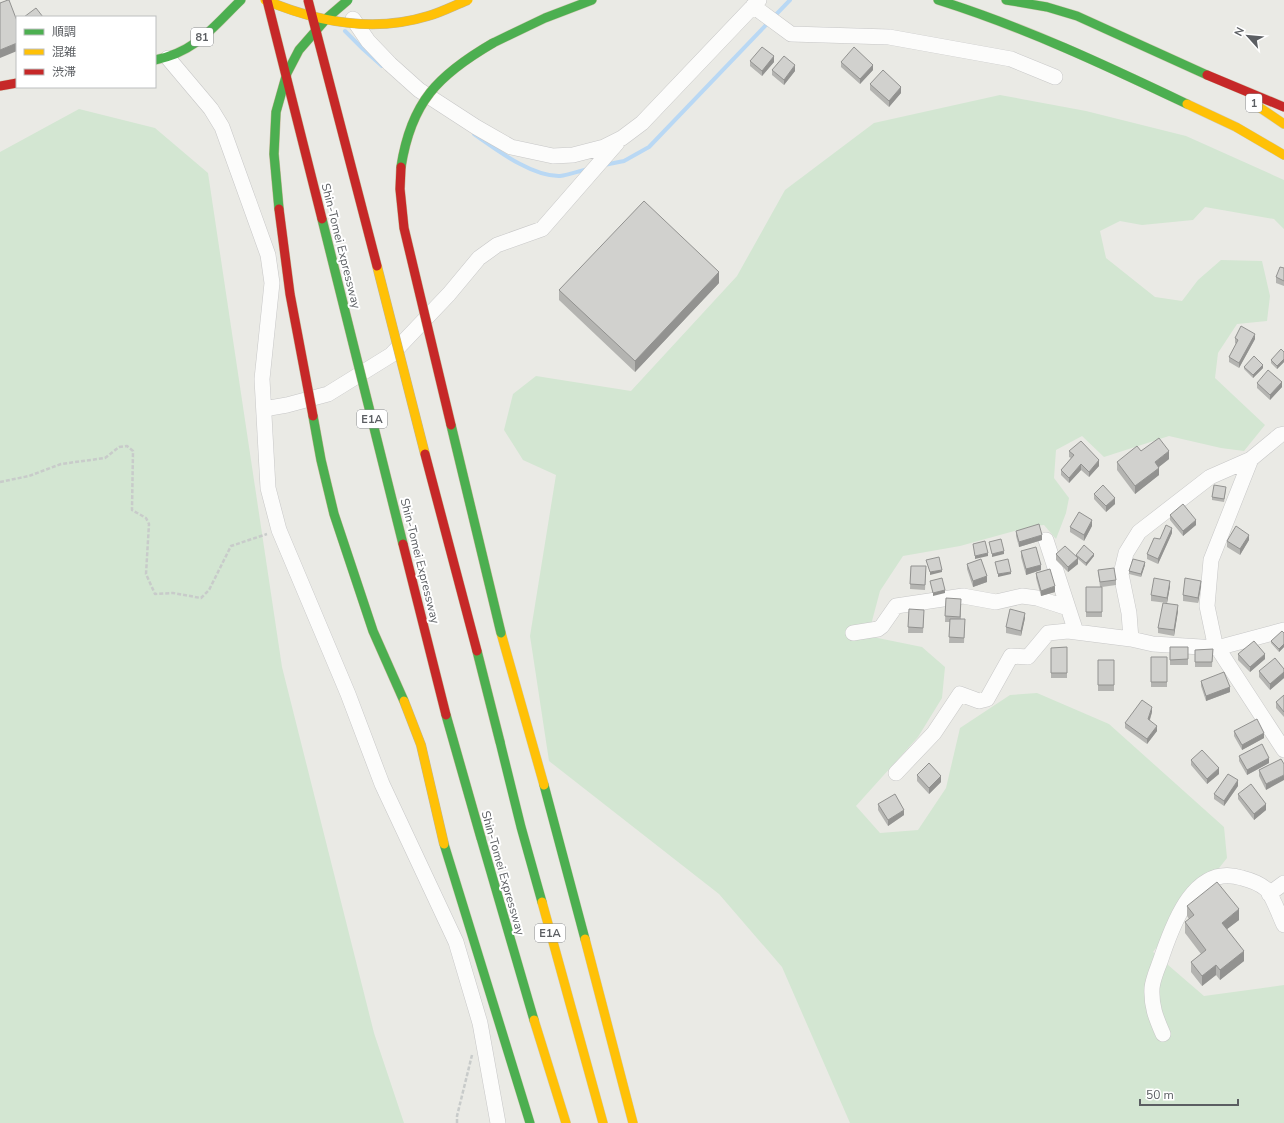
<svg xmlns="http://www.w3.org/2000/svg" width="1284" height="1123" font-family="'Nunito Sans','Noto Sans JP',sans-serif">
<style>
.green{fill:#d3e6d2}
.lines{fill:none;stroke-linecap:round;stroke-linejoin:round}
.stream{stroke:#b9d8f4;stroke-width:4}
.street-casing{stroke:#c7c7c7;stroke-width:16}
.fast-casing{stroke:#d1cbb4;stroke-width:10}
.slow-casing{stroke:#d1cbb4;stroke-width:10}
.jam-casing{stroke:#d1cbb4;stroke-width:10}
.path{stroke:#c8cbca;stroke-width:2.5;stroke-dasharray:4 2;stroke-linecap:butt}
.street{stroke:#fcfcfb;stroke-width:15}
.fast{stroke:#4caf50;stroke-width:9}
.slow{stroke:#ffc107;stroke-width:9}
.jam{stroke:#c62828;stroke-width:9}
.fast-bridge-casing{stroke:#c0b594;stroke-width:10;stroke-linecap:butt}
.slow-bridge-casing{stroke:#c0b594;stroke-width:10;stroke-linecap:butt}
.jam-bridge-casing{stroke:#c0b594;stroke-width:10;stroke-linecap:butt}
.fast-bridge{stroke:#4caf50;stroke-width:9}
.slow-bridge{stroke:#ffc107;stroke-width:9}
.jam-bridge{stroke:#c62828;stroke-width:9}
.wall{fill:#b4b4b1}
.shaded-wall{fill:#929290}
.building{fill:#d1d1ce;stroke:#929290}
.labels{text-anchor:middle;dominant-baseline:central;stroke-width:4;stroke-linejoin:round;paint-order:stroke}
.shield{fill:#fff;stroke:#8c8e91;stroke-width:1}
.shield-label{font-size:11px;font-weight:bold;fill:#5b5e62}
.street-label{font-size:12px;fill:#5b5e62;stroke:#fff}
</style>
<rect width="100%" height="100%" fill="#eaeae5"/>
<path class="green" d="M1000,95L1086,111L1186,136L1284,180V229L1274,219L1205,207L1193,220L1142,225L1120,221L1100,231L1106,258L1155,297L1182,301L1198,280L1221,260L1262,261L1270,296L1267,321L1237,324L1218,353L1215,378L1265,425L1244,451L1221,448L1169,436L1104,457L1082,436L1056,450L1054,478L1069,498L1066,513L1056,539L1044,525L1033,526L960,546L903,556L880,591L868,636L922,647L945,667L942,698L918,737L856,806L880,833L918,830L946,788L960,728L1010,695L1037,693L1109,724L1224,827L1227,858L1153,952L1204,996L1284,985V1123H850L782,967L719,894L549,761L530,636L556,475L523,460L504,430L513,394L536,376L631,391L737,276L785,190L874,123Z
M79,109L155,128L208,173L282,667L374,1033L404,1123H0V152Z"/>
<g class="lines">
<path class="stream" d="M345,31L363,49L382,66
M474,134C497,150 532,177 560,176C569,175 579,171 588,169
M604,165L624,161L649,147L790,0"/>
<g class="street-casing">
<path id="street" d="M753,6L791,34L889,37L1011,59L1055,77
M353,19L368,41L390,64L419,90L476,127L511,147L553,156L573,155L604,147L622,138L642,123L759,0
M168,58L211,109L222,127L268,255L272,283L262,379L268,488L279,530L348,694L382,784L456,942L480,1023L498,1123
M264,409L287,405L328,394L391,355L449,294L479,258L497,245L542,229L617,143
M1284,434L1280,435L1251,459L1211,560L1207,606L1215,644L1284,750
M1046,540L1076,632
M853,633L878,629L882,626L896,606L963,596L996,602L1022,596L1037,598L1068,608
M1131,639L1129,613L1121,574L1126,553L1139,532L1210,477L1251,459
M896,773L934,733L960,694L979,701L987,699L1011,656L1028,657L1048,633L1068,631L1131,639L1153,644L1217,648L1284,630
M1269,894L1284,883
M1163,1034C1156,1018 1151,1006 1152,988C1153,977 1159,966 1162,956C1174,921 1195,863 1242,878C1250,880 1259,883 1266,889C1272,894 1280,917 1284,925"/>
</g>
<g class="fast-casing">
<path id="fast" d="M938,0C1024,27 1105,65 1187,104
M1006,0L1047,7L1077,16L1207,75
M493,43L545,18L592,0
M155,60C196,52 213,27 241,0
M500,742L521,827L542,902
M544,785L585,939
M481,838L534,1020
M444,844L530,1123"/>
</g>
<g class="slow-casing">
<path id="slow" d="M1187,104L1236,127L1284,155
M1256,105L1284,124
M501,633L544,785
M542,902L603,1123
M585,939L633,1123
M534,1020L566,1123"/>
</g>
<g class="jam-casing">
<path id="jam" d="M1207,75L1284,107
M0,86L17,83"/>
</g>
<path class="path" d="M0,482L29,476L61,464L105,458L119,447L127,446L133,451L132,510L146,518L149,524L146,574L155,594L173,593L201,598L209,590L231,546L267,534
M457,1123V1116L472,1055"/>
<use href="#street" class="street"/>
<use href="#fast" class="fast"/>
<use href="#slow" class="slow"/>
<use href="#jam" class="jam"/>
<g class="fast-bridge-casing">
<path id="fast-bridge" d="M401,167C411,102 438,75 493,43
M279,209L274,154L276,112L287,73L299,50L327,18L348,0
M322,219L403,544
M313,416L321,460L334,514L373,631L404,701
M451,425L501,633
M477,651L500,742
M446,715L481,838"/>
</g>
<g class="slow-bridge-casing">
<path id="slow-bridge" d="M265,0C317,22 373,33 428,16C442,12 455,5 468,0
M377,266L425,454
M404,701L421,745L444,844"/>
</g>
<g class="jam-bridge-casing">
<path id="jam-bridge" d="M267,0L322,219
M308,0L377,266
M401,167L400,189L404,228L451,425
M279,209L290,294L313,416
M425,454L477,651
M403,544L446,715"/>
</g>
<use href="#fast-bridge" class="fast-bridge"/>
<use href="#slow-bridge" class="slow-bridge"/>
<use href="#jam-bridge" class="jam-bridge"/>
</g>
<path class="wall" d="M750,61L774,62L762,76L750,66Z
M841,62L873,70L860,84L841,67Z
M772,70L795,71L784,85L772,75Z
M870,84L901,93L889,107L870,90Z
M1284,268V286L1276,283V277Z
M719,283L635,372L559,300V290Z
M1235,338L1255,339L1239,368L1229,362V357L1236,344L1235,343Z
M1284,352V362L1277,369L1271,363V360Z
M1244,367L1263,368L1253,378L1244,369Z
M1257,383L1282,387L1270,400L1257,388Z
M1069,451L1099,466L1089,477L1081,470L1069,483L1061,475V470L1071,458L1069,457Z
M1141,451L1169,459L1159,467V475L1135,494L1117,470V462Z
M1226,490L1224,502L1212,500V497Z
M1094,494L1115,504L1106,512L1094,499Z
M1170,515L1196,525L1183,536L1170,520Z
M1092,526L1084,541L1070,532V527Z
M1016,531L1042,540L1019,547L1016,536Z
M1172,533L1158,564L1147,559V554L1160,539Z
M1249,540L1240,555L1227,547V541Z
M1021,551L1041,570L1026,575L1021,557Z
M1056,554L1076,557V555L1094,556L1086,566L1078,559V564L1068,572L1056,560Z
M967,564L987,582L973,587L967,569Z
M1145,565L1141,577L1129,574V571Z
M911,566H926L925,590L910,589Z
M1098,570L1116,580V585L1102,587V617H1086V587H1100Z
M1036,573L1055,592L1041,596L1036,578Z
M1170,586L1167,603L1151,601V595Z
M1201,586L1198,603L1183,601V595Z
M946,598L961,604V619H965L964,643H949L950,622H945Z
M909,609L924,615L923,633H908Z
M1178,611L1174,636L1158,633V628Z
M1025,618L1021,636L1006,633V627Z
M1284,633V647L1279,652L1271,643V641Z
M1067,647V678H1051V648Z
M1170,647H1188V665H1170Z
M1213,649L1212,667H1195V650Z
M1238,654L1265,659L1250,672L1238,660Z
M1151,657H1167V687H1151Z
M1098,660H1114V691H1098Z
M1284,669V678L1270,690L1259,677V671Z
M1201,681L1230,692L1206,701L1201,686Z
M1284,695V717L1276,708V702Z
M1152,712L1150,720L1157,731L1147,744L1125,728V723Z
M1234,731L1264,738L1242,750L1234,736Z
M1239,756L1269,763L1247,775L1239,761Z
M1281,759L1266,790L1259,776V770Z
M1191,760L1219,774L1207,784L1191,765Z
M917,775L941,782L929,794L917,781Z
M1238,786L1224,806L1214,799V794Z
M1238,794L1266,810L1254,820L1238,799Z
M878,804L904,815L888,826L878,810Z
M1187,906L1239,920L1227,929L1244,961L1220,980L1216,975L1202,986L1191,972V962L1201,954L1185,933V922L1189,919L1187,916Z"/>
<path class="shaded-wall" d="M17,43V51L0,58V50Z
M774,56V62L762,76V71Z
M795,65V71L784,85V80Z
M873,65V70L860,84V79Z
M901,87V93L889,107V101Z
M719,272V283L635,372V361Z
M1255,334V339L1239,368V363Z
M1284,359V362L1277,369V366Z
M1263,365V368L1253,378V375Z
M1282,382V387L1270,400V395Z
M1169,451V459L1155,470V462Z
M1099,460V466L1089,477V472Z
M1081,464V470L1069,483V478Z
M1159,468V475L1135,494V486Z
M1115,498V504L1106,512V506Z
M1092,520V526L1084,541V535Z
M1196,520V525L1183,536V531Z
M1172,528V533L1158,564V559Z
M1042,535V540L1019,547V542Z
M1249,535V540L1240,555V549Z
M1004,551V554L992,557V554Z
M988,553V556L975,559V556Z
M1094,554V556L1086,566V563Z
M1078,558V564L1068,572V567Z
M1145,562V565L1141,577V574Z
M1041,565V570L1026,575V569Z
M942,570V572L930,575V572Z
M1011,572V574L998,577V574Z
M987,576V582L973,587V581Z
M1170,581V586L1167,603V598Z
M1201,581V586L1198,603V598Z
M1055,586V592L1041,596V591Z
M945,590V593L933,596V593Z
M1178,605V611L1174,636V630Z
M1025,613V618L1021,636V631Z
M1284,644V647L1279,652V649Z
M1265,654V659L1250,672V667Z
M1284,672V678L1270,690V684Z
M1230,687V692L1206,701V696Z
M1152,707V712L1148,725V719Z
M1157,726V731L1147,744V739Z
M1264,733V738L1242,750V745Z
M1269,758V763L1247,775V770Z
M1219,768V774L1207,784V779Z
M1284,775V780L1266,790V784Z
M941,776V782L929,794V788Z
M1238,780V786L1224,806V801Z
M1266,804V810L1254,820V814Z
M904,810V815L888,826V820Z
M1239,909V920L1222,933V923Z
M1244,951V961L1220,980V970Z
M1216,965V975L1202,986V976Z"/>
<path class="building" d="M8,0H9L17,21V43L0,50V3Z
M36,8L43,17H24Z
M762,47L774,56L762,71L750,61Z
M854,47L873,65L860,79L841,62Z
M784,56L795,65L784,80L772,70Z
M883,70L901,87L889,101L870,84Z
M644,201L719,272L635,361L559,290Z
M1280,267L1284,268V281L1276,277Z
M1241,326L1255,334L1239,363L1229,357L1238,340L1235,338Z
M1281,349L1284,352V359L1277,366L1271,360Z
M1254,356L1263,365L1253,375L1244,367Z
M1268,370L1282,382L1270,395L1257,383Z
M1159,438L1169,451L1155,462L1159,468L1135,486L1117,462L1137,446L1141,451Z
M1081,441L1099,460L1089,472L1081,464L1069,478L1061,470L1074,455L1069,451Z
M1103,485L1115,498L1106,506L1094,494Z
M1214,485L1226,487L1224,499L1212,497Z
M1183,504L1196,520L1183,531L1170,515Z
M1079,512L1092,520L1084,535L1070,527Z
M1039,524L1042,535L1019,542L1016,531Z
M1166,525L1172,528L1158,559L1147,554L1154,538L1160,539Z
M1236,526L1249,535L1240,549L1227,541Z
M1001,539L1004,551L992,554L989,542Z
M985,541L988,553L975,556L973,544Z
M1084,545L1094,554L1086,563L1076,555Z
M1065,546L1078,558L1068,567L1056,554Z
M1036,547L1041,565L1026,569L1021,551Z
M939,557L942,570L930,572L926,560Z
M981,559L987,576L973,581L967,564Z
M1008,559L1011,572L998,574L995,562Z
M1133,559L1145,562L1141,574L1129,571Z
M911,566H926L925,585L910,584Z
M1114,568L1116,580L1100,582L1098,570Z
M1050,569L1055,586L1041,591L1036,573Z
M942,578L945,590L933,593L930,581Z
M1154,578L1170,581L1167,598L1151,595Z
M1185,578L1201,581L1198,598L1183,595Z
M1086,587H1102V612H1086Z
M946,598L961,599L960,617L945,616Z
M1163,603L1178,605L1174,630L1158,628Z
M909,609L924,610L923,628L908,627Z
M1010,609L1025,613L1021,631L1006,627Z
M950,619H965L964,638L949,637Z
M1282,631L1284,633V644L1279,649L1271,641Z
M1254,641L1265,654L1250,667L1238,654Z
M1067,647V673H1051V648Z
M1170,647H1188V659L1170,660Z
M1213,649L1212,662H1195V650Z
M1151,657H1167V682H1151Z
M1275,658L1284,669V672L1270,684L1259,671Z
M1098,660H1114V685H1098Z
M1224,672L1230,687L1206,696L1201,681Z
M1284,695V712L1276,702Z
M1142,700L1152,707L1148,719L1157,726L1147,739L1125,723Z
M1257,719L1264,733L1242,745L1234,731Z
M1262,744L1269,758L1247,770L1239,756Z
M1202,750L1219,768L1207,779L1191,760Z
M1281,759L1284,764V775L1266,784L1259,770Z
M929,763L941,776L929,788L917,775Z
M1228,774L1238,780L1224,801L1214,794Z
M1251,784L1266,804L1254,814L1238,794Z
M895,794L904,810L888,820L878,804Z
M1217,882L1239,909L1222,923L1244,951L1220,970L1216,965L1202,976L1191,962L1206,950L1185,922L1194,915L1187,906Z"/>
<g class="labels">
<g class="shield">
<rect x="191" y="28" width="22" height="18" rx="3"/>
<rect x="1246" y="94" width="16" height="18" rx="3"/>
<rect x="357" y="410" width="30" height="18" rx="3"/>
<rect x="535" y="924" width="30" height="18" rx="3"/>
</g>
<g class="shield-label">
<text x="202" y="37">81</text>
<text x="1254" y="103">1</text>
<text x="372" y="419">E1A</text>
<text x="550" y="933">E1A</text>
</g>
<g class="street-label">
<text transform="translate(341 246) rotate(76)">Shin-Tomei Expressway</text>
<text transform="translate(420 561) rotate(76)">Shin-Tomei Expressway</text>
<text transform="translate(503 873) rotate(74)">Shin-Tomei Expressway</text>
</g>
</g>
<rect x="16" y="16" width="140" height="72" fill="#ffffff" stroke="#bdbfc0"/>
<rect x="24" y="29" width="20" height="6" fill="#4caf50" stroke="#bdbfc0"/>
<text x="52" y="36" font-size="12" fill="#5b5e62">順調</text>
<rect x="24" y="49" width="20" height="6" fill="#ffc107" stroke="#bdbfc0"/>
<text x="52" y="56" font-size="12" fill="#5b5e62">混雑</text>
<rect x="24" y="69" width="20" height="6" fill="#c62828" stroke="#bdbfc0"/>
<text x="52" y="76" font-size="12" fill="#5b5e62">渋滞</text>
<g transform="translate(1248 36) rotate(297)" stroke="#ffffff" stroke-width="3" paint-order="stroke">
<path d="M0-3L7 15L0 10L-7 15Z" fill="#5b5e62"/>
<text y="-6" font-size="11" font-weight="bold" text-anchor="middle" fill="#5b5e62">N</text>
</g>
<path d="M1140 1099v6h98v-6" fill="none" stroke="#5b5e62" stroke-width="2"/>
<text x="1146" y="1099" font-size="12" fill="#5b5e62" stroke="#ffffff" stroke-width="3" paint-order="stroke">50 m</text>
</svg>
